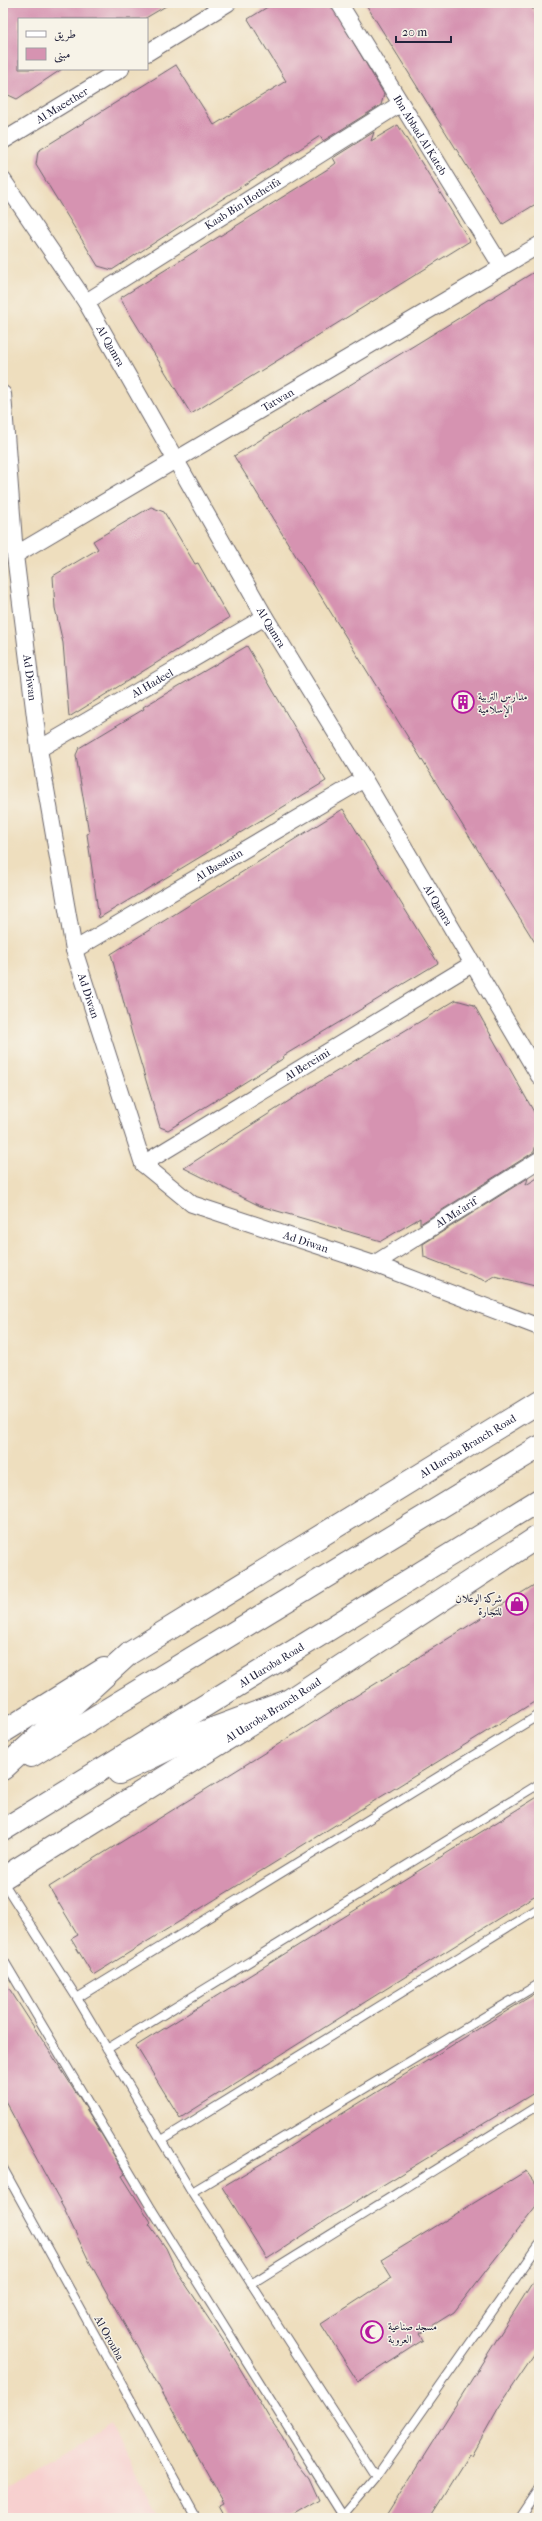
<svg xmlns="http://www.w3.org/2000/svg" width="542" height="2521" font-family="'IM FELL French Canon',Amiri,serif">
<style>
.built{fill:#f7d0cf}
.building{fill:#d693b1}
.lines{fill:none;stroke-linecap:round;stroke-linejoin:round}
.lane-casing{stroke:#696469;stroke-width:10}
.street-casing{stroke:#696469;stroke-width:18}
.secondary-casing{stroke:#696469;stroke-width:24}
.primary-casing{stroke:#696469;stroke-width:24}
.lane{stroke:#fff;stroke-width:8}
.street{stroke:#fff;stroke-width:16}
.secondary{stroke:#fff;stroke-width:22}
.primary{stroke:#fff;stroke-width:22}
.labels{text-anchor:middle;dominant-baseline:central;stroke-width:3;stroke-linejoin:round;paint-order:stroke}
.street-label{font-size:11px;fill:#22223b;stroke:#f7f3e8}
.poi-label{font-size:11px;fill:#22223b;stroke:#f7f3e8;text-anchor:start}
</style>
<rect width="100%" height="100%" fill="#f7f3e8"/>
<filter id="ink" filterUnits="userSpaceOnUse"><feTurbulence type="fractalNoise" baseFrequency=".025" numOctaves="2"/><feDisplacementMap in="SourceGraphic" scale="8" xChannelSelector="R" yChannelSelector="G"/><feConvolveMatrix kernelMatrix="1 2 1 2 8 2 1 2 1" color-interpolation-filters="sRGB"/></filter>
<filter id="wash" filterUnits="userSpaceOnUse"><feTurbulence type="fractalNoise" baseFrequency=".012" numOctaves="4" result="noise"/><feDisplacementMap in="SourceGraphic" scale="16" xChannelSelector="R" yChannelSelector="G"/><feGaussianBlur stdDeviation="0.9" result="paint"/><feColorMatrix in="noise" values="0 0 0 0 0 0 0 0 0 0 0 0 0 0 0 0 0 1.4 0 .05"/><feComposite in="paint" operator="in"/></filter>
<g filter="url(#wash)">
<rect width="100%" height="100%" fill="#eedebe"/>
<path class="built" d="M111,2423L160,2518H3V2490Z"/>
<g id="blocks">
<path class="building" d="M3,3H171L144,19H19V69H62L17,99L4,93Z
M274,3H330L384,94L381,105L323,141L320,136L112,270L98,266L36,165L38,151L176,65L214,125L286,81L248,19Z
M365,3H529L539,19V202L503,224Z
M398,125L470,241L191,414L120,298L331,167L336,163L333,158L374,132L371,141Z
M539,269V949L234,456Z
M151,507L164,512L195,564L198,563L229,618L69,717L63,643L55,608L53,576L98,549L93,541Z
M247,646L326,781L99,918L87,834L89,833L76,755L79,748L144,709L143,707Z
M343,809L438,963L283,1056L284,1058L168,1130L160,1127L132,1034L111,954Z
M456,1000L474,1005L539,1121V1132L534,1152L420,1224V1218L381,1241L260,1206L184,1168L314,1085Z
M539,1177V1287L494,1276L486,1281L424,1257L423,1244L528,1178L526,1185Z
M539,1582V1699L93,1975L71,1939L78,1935L49,1887Z
M539,1796V1893L180,2118L136,2046Z
M3,1979L81,2100L125,2174L122,2176L151,2222L149,2224L166,2248L176,2270L225,2343L268,2416L282,2436L294,2459L309,2478L319,2500L289,2518H227L220,2505L224,2503L89,2261L64,2209L3,2097Z
M539,1991V2090L337,2213L267,2259L222,2187L271,2158Z
M526,2171L539,2189V2202L454,2312L419,2334L423,2340L358,2382L321,2324L392,2278L381,2260Z
M539,2272V2348L499,2407L472,2455L470,2454L430,2518H385Z"/>
</g>
</g>
<g filter="url(#ink)">
<use href="#blocks" fill-opacity="0" stroke="#696469" stroke-width="1"/>
<g class="lines">
<g class="lane-casing">
<path id="lane" d="M3,1882L77,1998L192,2192L376,2477
M3,1959L151,2208L343,2516L376,2477L539,2245
M77,1998L539,1715
M107,2049L539,1784
M162,2140L539,1908
M3,2168L196,2518
M192,2192L539,1984
M251,2284L539,2105
M519,2518L539,2488"/>
</g>
<g class="street-casing">
<g id="street">
<path id="s1" d="M339,3L502,267"/>
<path d="M147,53L228,3"/>
<path id="s2" d="M3,141L121,69"/>
<path id="s3" d="M3,180L86,302L265,617L364,779L539,1076"/>
<path id="s4" d="M86,302L400,104"/>
<path id="s5" d="M3,394L15,555L39,749L74,950L143,1164L192,1204L374,1264L539,1327"/>
<path id="s6" d="M15,555L539,245"/>
<path id="s7" d="M39,749L265,617"/>
<path id="s8" d="M74,950L364,779"/>
<path id="s9" d="M143,1164L472,964"/>
<path id="s10" d="M374,1264L539,1160"/>
</g>
</g>
<g class="secondary-casing">
<g id="secondary">
<path d="M3,1732L104,1669"/>
<path id="s11" d="M3,1878L288,1701L539,1536"/>
</g>
</g>
<g class="primary-casing">
<g id="primary">
<path d="M31,1756L539,1447"/>
<path id="s12" d="M3,1769L130,1653L539,1402"/>
<path d="M119,1773L204,1732L288,1701"/>
<path id="s13" d="M3,1830L539,1500"/>
</g>
</g>
<use href="#lane" class="lane"/>
<use href="#street" class="street"/>
<use href="#secondary" class="secondary"/>
<use href="#primary" class="primary"/>
</g>
</g>
<defs>
<g id="building-ring" transform="scale(1.15)"><circle r="9.5" fill="#f7f3e8" stroke="#b5179e" stroke-width="1.5"/><path d="M-4-6H4V6H1V3H-1V6H-4ZM-2.5-4.3h1.7v1.8h-1.7ZM.8-4.3h1.7v1.8H.8ZM-2.5-1h1.7V.8h-1.7ZM.8-1h1.7V.8H.8Z" fill="#b5179e"/></g>
<g id="shop-ring" transform="scale(1.15)"><circle r="9.5" fill="#f7f3e8" stroke="#b5179e" stroke-width="1.5"/><path d="M-5-2.5h2.3a2.7 3.5 0 0 1 5.4 0H5L5.5 6h-11ZM-1.5-2.5h3a1.5 2.3 0 0 0-3 0Z" fill="#b5179e"/></g>
<g id="mosque-ring" transform="scale(1.15)"><circle r="9.5" fill="#f7f3e8" stroke="#b5179e" stroke-width="1.5"/><path d="M3.5-4.9A6 6 0 1 0 3.5 4.9A5 5 0 1 1 3.5-4.9Z" fill="#b5179e"/></g>
</defs>
<g fill-rule="evenodd">
<use href="#building-ring" x="463" y="702"/>
<use href="#shop-ring" x="517" y="1604"/>
<use href="#mosque-ring" x="372" y="2332"/>
</g>
<g class="labels">
<g class="street-label">
<text stroke="none"><textPath href="#s2" startOffset="69">Al Maeether</textPath></text>
<text stroke="none"><textPath href="#s1" startOffset="155">Ibn Abbad Al Kateb</textPath></text>
<text stroke="none"><textPath href="#s4" startOffset="185">Kaab Bin Hotheifa</textPath></text>
<text stroke="none"><textPath href="#s3" startOffset="198">Al Qamra</textPath></text>
<text stroke="none"><textPath href="#s6" startOffset="305">Tatwan</textPath></text>
<text stroke="none"><textPath href="#s3" startOffset="522">Al Qamra</textPath></text>
<text stroke="none"><textPath href="#s5" startOffset="285">Ad Diwan</textPath></text>
<text stroke="none"><textPath href="#s7" startOffset="131">Al Hadeel</textPath></text>
<text stroke="none"><textPath href="#s8" startOffset="168">Al Basatain</textPath></text>
<text stroke="none"><textPath href="#s3" startOffset="846">Al Qamra</textPath></text>
<text stroke="none"><textPath href="#s5" startOffset="609">Ad Diwan</textPath></text>
<text stroke="none"><textPath href="#s9" startOffset="192">Al Bereimi</textPath></text>
<text stroke="none"><textPath href="#s10" startOffset="97">Al Ma'arif</textPath></text>
<text stroke="none"><textPath href="#s5" startOffset="969">Ad Diwan</textPath></text>
<text stroke="none"><textPath href="#s12" startOffset="568">Al Uaroba Branch Road</textPath></text>
<text stroke="none"><textPath href="#s13" startOffset="315">Al Uaroba Road</textPath></text>
<text stroke="none"><textPath href="#s11" startOffset="318">Al Uaroba Branch Road</textPath></text>
<text transform="translate(109 2338) rotate(61)">Al Orouba</text>
</g>
<g class="poi-label">
<text x="478" y="696">مدارس التربية<tspan x="478" dy="13">الإسلامية</tspan></text>
<text x="502" y="1598" text-anchor="end">شركة الوعلان<tspan x="502" dy="13">للتجارة</tspan></text>
<text x="388" y="2326">مسجد صناعية<tspan x="388" dy="13">العروبة</tspan></text>
</g>
</g>
<rect width="542" height="2521" fill="none" stroke="#f7f3e8" stroke-width="16"/>
<rect x="18" y="18" width="130" height="52" fill="#f7f3e8" stroke="#a29fa3"/>
<rect x="26" y="31" width="20" height="6" fill="#ffffff" stroke="#a29fa3"/>
<text x="54" y="38" font-size="12" fill="#22223b">طريق</text>
<rect x="26" y="48" width="20" height="12" fill="#d693b1" stroke="#a29fa3"/>
<text x="54" y="58" font-size="12" fill="#22223b">مبنى</text>
<path d="M396 36v6h55v-6" fill="none" stroke="#22223b" stroke-width="2"/>
<text x="402" y="36" font-size="12" fill="#22223b" stroke="#f7f3e8" stroke-width="3" paint-order="stroke">20 m</text>
</svg>
